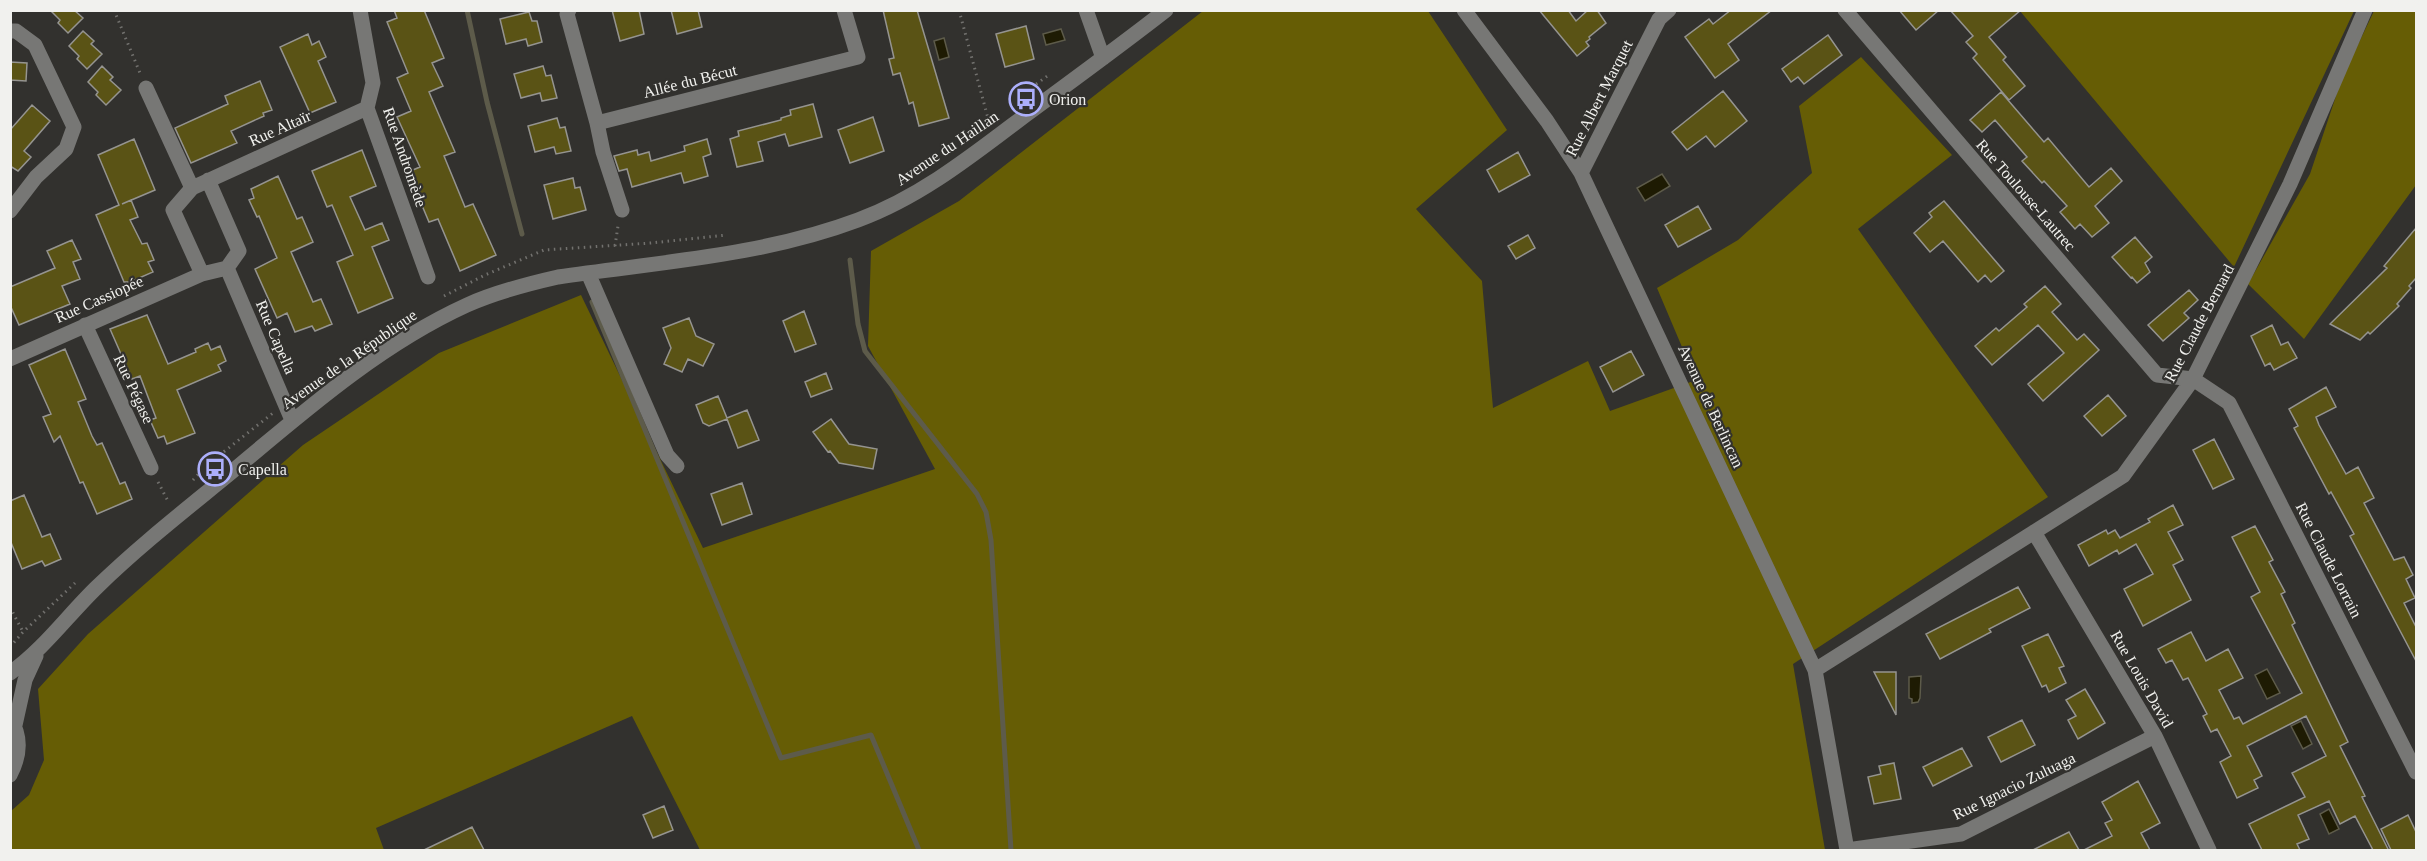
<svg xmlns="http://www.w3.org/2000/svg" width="2427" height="861" font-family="Georgia,serif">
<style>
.green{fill:#665d05}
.water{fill:#1e1b03;stroke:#5d5b4a;stroke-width:1.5}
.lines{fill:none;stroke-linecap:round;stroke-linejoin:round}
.stream{stroke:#5d5b4a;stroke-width:5}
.building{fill:#5a5315;stroke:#959490;stroke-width:1.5}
.path{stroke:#72716e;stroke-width:3;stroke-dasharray:1.5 4.5;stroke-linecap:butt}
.minor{stroke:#777775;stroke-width:15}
.labels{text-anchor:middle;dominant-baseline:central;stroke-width:4.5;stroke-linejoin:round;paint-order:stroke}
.street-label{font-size:16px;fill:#f1f1ee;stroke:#32312e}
.poi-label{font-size:16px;fill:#f1f1ee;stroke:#32312e;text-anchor:start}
</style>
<rect width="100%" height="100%" fill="#32312e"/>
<path class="green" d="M1203,11H1428L1507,130L1416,209L1482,281L1493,408L1588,361L1610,411L1696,380L1657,288L1738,240L1812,173L1799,106L1861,57L1952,155L1858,229L2048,497L1793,664L1825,850H700L632,716L376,828L384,850H11V811L29,795L44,760L38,689L88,634L303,445L439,353L581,295L703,548L935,469L868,346L871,251L959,201Z
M2020,11H2354L2234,267Z
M2374,11H2416V185L2304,339L2248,284L2310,174L2342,78Z"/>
<path class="water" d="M1061,29L1065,40L1046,45L1043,34Z
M944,38L949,57L939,60L934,41Z
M1662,174L1670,186L1645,201L1637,188Z
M2267,669L2280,693L2267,699L2255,675Z
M1921,676L1920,698L1918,702L1912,703V699L1909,698V677Z
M2301,721L2312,744L2303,749L2291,726Z
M2329,809L2339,829L2329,834L2320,814Z"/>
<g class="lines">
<path class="stream" d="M467,10L487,102L522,234
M850,260L858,324L865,351L977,494L986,512L991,540L1011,850
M592,302L781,758L871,735L919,850"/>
</g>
<path class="building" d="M50,10H74L83,18L68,33L58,23L60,20Z
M394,10H424L444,58L432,63L443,86L429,92L455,152L444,156L465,207L473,204L496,255L460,271L438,219L429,222L408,172L420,167L397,117L411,111L397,78L408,73L387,22L397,18Z
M612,10H639L644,34L620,41Z
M671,10H698L702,27L677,34Z
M883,10H917L949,118L919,126L913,102L909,104L900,73L893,75L889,59L894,58Z
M1539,10H1568L1576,21L1588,10H1597L1606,23L1589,37L1590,39L1586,42L1589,46L1577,56Z
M1731,10H1772L1728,44L1739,60L1715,78L1685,37L1709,19L1713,24Z
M1899,10H1939L1916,30Z
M1950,10H2021L1989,37L2006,57L2003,60L2025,86L2009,100L1973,58L1977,54L1966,42L1973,36Z
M529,12L532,21H537L542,42L528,46L526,39L506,44L500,19Z
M1026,26L1034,59L1005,67L996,34Z
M83,31L94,41L91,44L102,54L87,69L77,59L79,56L69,46Z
M308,34L312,45L319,41L326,57L318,61L336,102L310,113L280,47Z
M1828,35L1842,55L1804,84L1798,77L1791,82L1782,69Z
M10,62L27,63L26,81L10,80Z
M102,66L113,77L110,80L121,90L106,105L96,95L98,92L88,82Z
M543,66L546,76L551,75L557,98L542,101L540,93L521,98L514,74Z
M260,81L272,110L263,113L264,116L231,131L237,143L191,163L175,128L228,104L225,96Z
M1723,91L1747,121L1715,147L1706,136L1687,150L1672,132Z
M2001,92L2044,142L2048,138L2089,187L2111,168L2122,181L2095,206L2109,223L2092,237L2080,224L2075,229L2060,212L2067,206L2044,181L2042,183L2022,161L2027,157L1995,120L1982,132L1970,120Z
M813,104L822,137L789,146L785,134L758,142L763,161L737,167L730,139L739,136L738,131L781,120V118L791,115L790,110Z
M32,105L50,121L24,151L31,157L18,171L10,166V130Z
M873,117L884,151L850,163L838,130Z
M557,118L560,128L565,127L571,151L556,154L554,147L535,152L528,126Z
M134,139L155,190L122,204L131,200L138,217L130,220L142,244L147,243L154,260L148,262L153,272L130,282H124L96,215L119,205L98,155Z
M707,139L711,154L703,157L708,176L684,183L681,173L632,187L627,169L619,171L614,156L637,150L638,155L649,152L651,161L685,151L684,146Z
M362,150L376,186L350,197L365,230L382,223L389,240L372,247L393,298L358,313L337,262L353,255L332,205L327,207L312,171Z
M1518,152L1530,175L1499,192L1487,170Z
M278,176L297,219L302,217L313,242L291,252L313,302L321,299L332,324L315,331L312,326L295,332L287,313L277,318L255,269L277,258L259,216L257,217L249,200L254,198L251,189Z
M573,178L575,188L580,187L586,210L553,219L544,185Z
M1944,201L2004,271L1991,282L1985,275L1978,282L1943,241L1930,252L1914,233L1932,217L1929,213Z
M1698,206L1711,229L1678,247L1665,225Z
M2416,228V278L2409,286L2411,288L2397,304L2399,306L2370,334L2368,332L2360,340L2330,324L2387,268L2384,266Z
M1528,235L1535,248L1516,259L1508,246Z
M2135,237L2152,257L2145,263L2150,272L2137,283L2132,277L2131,278L2112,257Z
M72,240L81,259L73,262L80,279L62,286L70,304L19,325L10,305V287L55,268L47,251Z
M2045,286L2061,304L2052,312L2077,340L2084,334L2099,350L2043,401L2028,384L2064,353L2038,325L1992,365L1975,346L1996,328L1999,331L2027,307L2024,304Z
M2189,290L2198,300L2184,313L2189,318L2163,341L2148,325Z
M804,311L816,344L795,352L783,321Z
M147,315L168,364L196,352L195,349L208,343L211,350L220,346L226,361L218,365L221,371L177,390L195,433L167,444L164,436L158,438L150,420L156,418L140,376L132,379L110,329Z
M689,318L696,336L714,344L703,366L688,359L682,372L664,364L671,348L663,328Z
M2272,325L2281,345L2288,342L2297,358L2274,370L2270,363L2265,366L2251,336Z
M65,349L86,399L78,402L92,436L97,445L102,443L120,484L125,482L132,499L97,514L83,482L80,483L60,436L54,442L43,417L51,414L29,365Z
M1631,351L1644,375L1613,392L1600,367Z
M826,373L832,389L811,397L805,382Z
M2326,387L2336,407L2316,417L2319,425L2346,474L2358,467L2374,498L2364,503L2394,560L2404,557L2413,575L2406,579L2415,598L2404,603L2416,627V661L2350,536L2354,534L2331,492L2329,494L2294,428L2298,426L2289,409Z
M2108,395L2126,416L2102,436L2084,416Z
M718,396L727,418L747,410L759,440L738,448L727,419L709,426L703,423L696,405Z
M831,419L849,444L877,449L873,469L839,463L830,451L828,452L813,432Z
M2214,439L2234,479L2213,489L2193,450Z
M742,483L752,514L722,525L711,494Z
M24,495L42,537L50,534L61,559L45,566L42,561L22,569L10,540V501Z
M2173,505L2183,525L2168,532L2183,560L2173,565L2191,600L2143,626L2124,589L2153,574L2136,544L2119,554L2117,550L2089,566L2078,545L2106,530L2108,534L2115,530L2120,538L2150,522L2148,519Z
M2255,526L2273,560L2269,562L2285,592L2281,594L2295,623L2292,625L2348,742L2340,746L2365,796L2362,797L2388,849L2385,850H2373L2355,816L2340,824L2329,801L2298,815L2309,839L2297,844L2300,850H2262L2249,824L2305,797L2292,773L2326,756L2306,716L2247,746L2262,776L2254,780L2258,788L2237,798L2220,762L2231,756L2217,729L2211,732L2203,716L2207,714L2188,678L2183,680L2172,660L2166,663L2158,649L2191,632L2206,661L2228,649L2243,678L2219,690L2234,719L2239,717L2243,724L2302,693L2251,597L2260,592L2232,537Z
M2018,587L2030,608L1989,629L1991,632L1940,659L1926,634Z
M2048,634L2064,666L2059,668L2066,683L2049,692L2046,685L2042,687L2022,646Z
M1874,672H1896V715Z
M2085,689L2105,723L2078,739L2068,720L2076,716L2066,700Z
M2022,720L2035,745L2001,762L1988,737Z
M1962,748L1972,766L1933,786L1923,767Z
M1894,763L1901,799L1874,804L1868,777L1881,774L1879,766Z
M2138,781L2160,823L2141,833L2150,850H2084L2112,836L2105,823L2112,820L2102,802Z
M664,806L673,830L653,838L643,815Z
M2408,815L2416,832V850H2391L2381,829Z
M472,827L484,850H424Z
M2069,832L2079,850H2033Z"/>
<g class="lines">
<path class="path" d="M114,10L140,73
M959,10L989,122
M1012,102L1050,74
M615,246L618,226
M444,296L485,275L544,250L651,243L727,235
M193,480L207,465L273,413
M158,482L169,503
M10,607L23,632
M10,647L23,632L75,583"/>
<path class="minor" d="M360,10L373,83L367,108L428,277
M569,10L567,14L597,123L858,57L844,10
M1086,10L1103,58
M1464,10L1547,121L1581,173L1815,670L1847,850
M1845,10L2157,375L2193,379L2229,403L2416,772
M10,31H16L35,45L74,127L66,149L36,177L10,211
M146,88L192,188
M597,123L603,152L622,210
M1581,173L1659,19L1669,10
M208,180L239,251L227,268L292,420
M227,268L202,274L173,210L192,188L367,108
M588,273L667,455L677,466
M85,325L151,468
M10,359L202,274
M2034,532L2155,736L2209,850
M1815,670L2123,476L2193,379L2290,184L2365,10
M10,673C44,649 68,615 97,587C138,547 184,511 228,475C302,413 379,345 467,305C496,292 527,284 558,277C659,262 762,256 858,220C921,197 974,154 1027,114C1073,80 1120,46 1166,10
M10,718C22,737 20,756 10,775
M15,725L25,680L36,656
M1847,850L1961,834L2155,736"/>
</g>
<defs>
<g id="bus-ring" transform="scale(1.725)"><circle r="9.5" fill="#32312e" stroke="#acaffb" stroke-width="1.5"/><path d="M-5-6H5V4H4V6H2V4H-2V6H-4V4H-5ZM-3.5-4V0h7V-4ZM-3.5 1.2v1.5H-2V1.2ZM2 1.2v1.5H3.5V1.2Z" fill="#acaffb"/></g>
</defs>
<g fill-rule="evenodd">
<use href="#bus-ring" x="1026" y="99"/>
<use href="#bus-ring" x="215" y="469"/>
</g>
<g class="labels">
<g class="street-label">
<text transform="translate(690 81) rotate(-14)">Allée du Bécut</text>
<text transform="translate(1599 98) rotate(-63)">Rue Albert Marquet</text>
<text transform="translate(280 128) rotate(-24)">Rue Altaïr</text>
<text transform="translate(947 148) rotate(-34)">Avenue du Haillan</text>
<text transform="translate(405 157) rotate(71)">Rue Andromède</text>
<text transform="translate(2026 195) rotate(49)">Rue Toulouse-Lautrec</text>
<text transform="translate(99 299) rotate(-24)">Rue Cassiopée</text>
<text transform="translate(2199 323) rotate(-62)">Rue Claude Bernard</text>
<text transform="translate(276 337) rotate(67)">Rue Capella</text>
<text transform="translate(349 359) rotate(-35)">Avenue de la République</text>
<text transform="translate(134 389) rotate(65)">Rue Pégase</text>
<text transform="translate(1711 406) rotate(65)">Avenue de Berlincan</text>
<text transform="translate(2329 560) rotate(63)">Rue Claude Lorrain</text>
<text transform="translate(2142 679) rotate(60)">Rue Louis David</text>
<text transform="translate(2014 786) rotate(-26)">Rue Ignacio Zuluaga</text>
</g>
<g class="poi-label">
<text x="1049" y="99">Orion</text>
<text x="238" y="469">Capella</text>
</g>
</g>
<rect width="2427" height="861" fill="none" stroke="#f1f1ee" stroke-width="24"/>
</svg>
